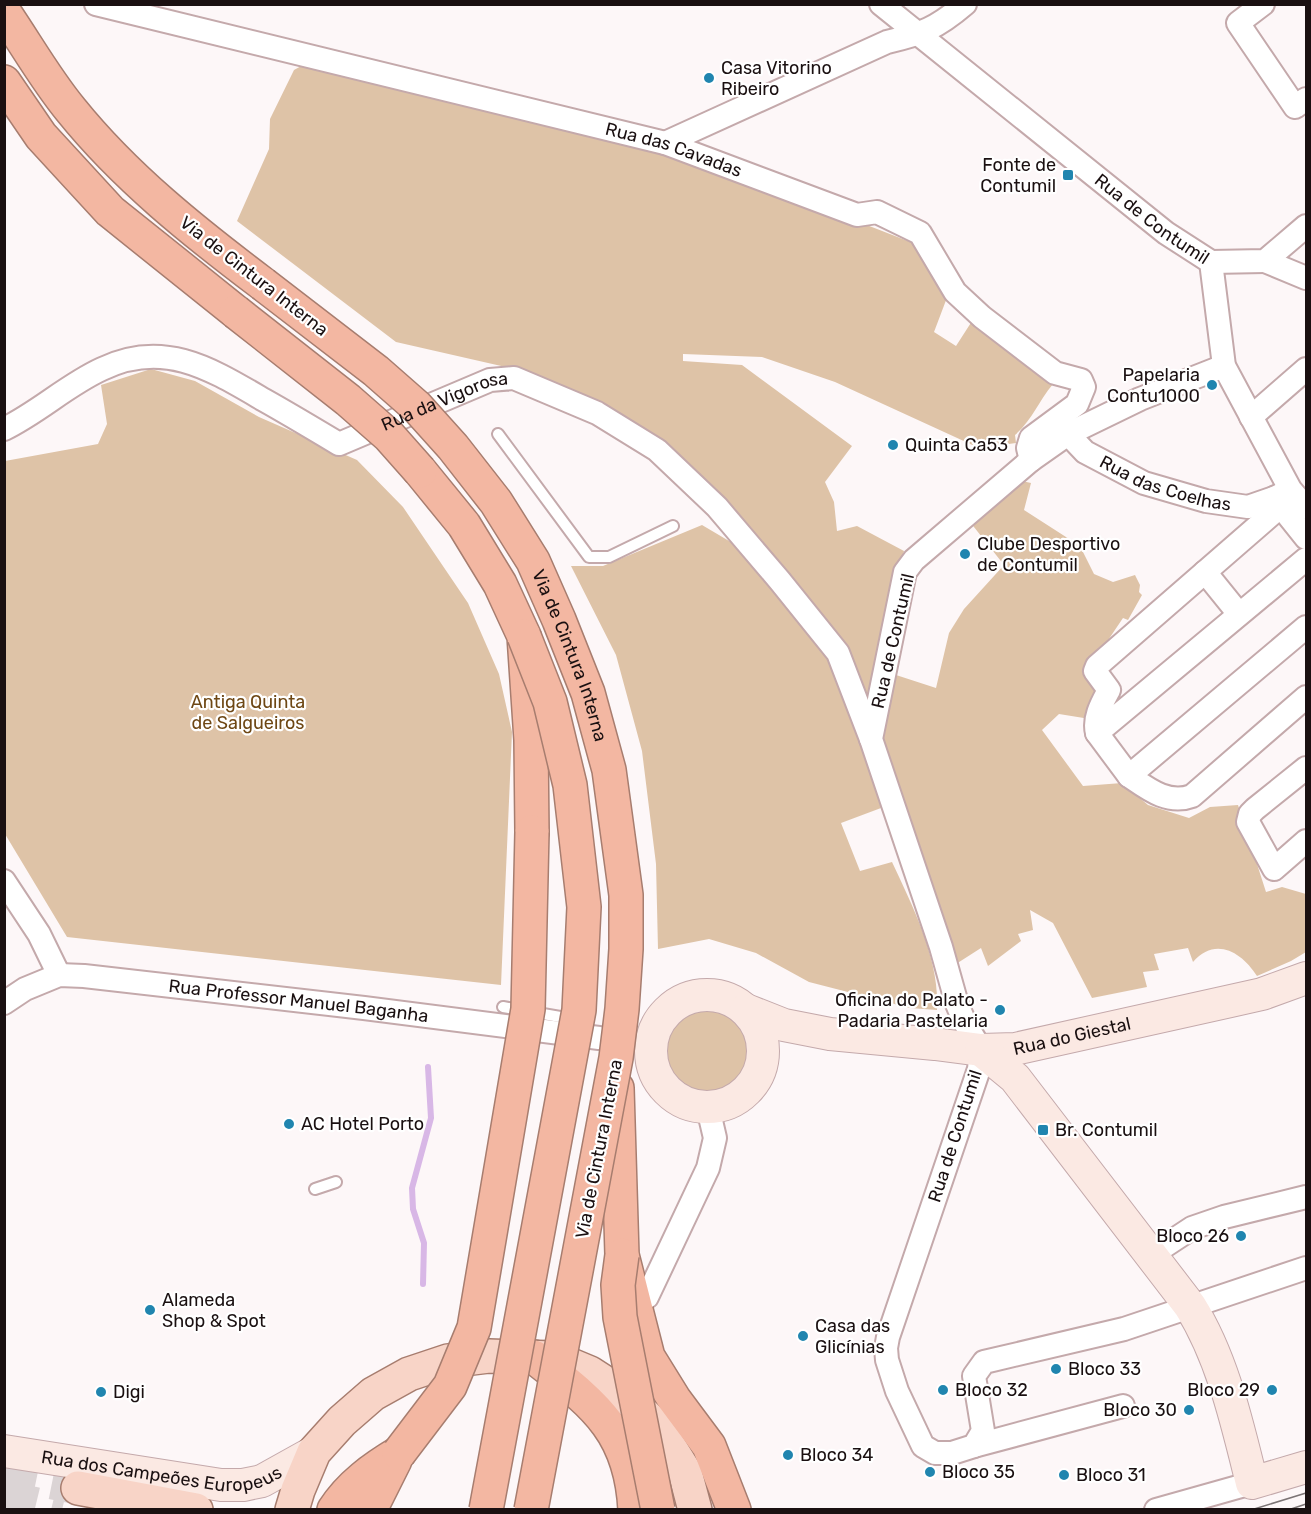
<svg xmlns="http://www.w3.org/2000/svg" width="1311" height="1514" font-family="Rubik,sans-serif">
<style>
.green{fill:#dec3a7}
.lines{fill:none;stroke-linecap:round;stroke-linejoin:round}
.stream{stroke:#d8b7e6;stroke-width:6}
.primary-tunnel{stroke:#dbd4d5;stroke-width:33;stroke-dasharray:33 16;stroke-linecap:butt}
.lane-casing{stroke:#c4a9ab;stroke-width:14}
.street-casing{stroke:#c4a9ab;stroke-width:26}
.secondary-casing{stroke:#c4a9ab;stroke-width:34}
.primary-casing{stroke:#a77d6f;stroke-width:36}
.highway-casing{stroke:#a77d6f;stroke-width:36}
.lane{stroke:#fff;stroke-width:10}
.street{stroke:#fff;stroke-width:22}
.secondary{stroke:#fbe9e3;stroke-width:32}
.primary{stroke:#f8d4c7;stroke-width:33}
.highway{stroke:#f3b7a2;stroke-width:33}
.tram{stroke:#7c7475;stroke-width:1.5}
.highway-bridge-casing{stroke:#a77d6f;stroke-width:36;stroke-linecap:butt}
.highway-bridge{stroke:#f3b7a2;stroke-width:33}
.poi-dot{fill:#2085af;stroke:#fff;stroke-width:2}
.labels{text-anchor:middle;dominant-baseline:central;stroke-width:4.5;stroke-linejoin:round;paint-order:stroke}
.poi-label{font-size:18px;fill:#1a1011;stroke:#fff;text-anchor:start}
.street-label{font-size:18px;fill:#1a1011;stroke:#fff}
.park-label{font-size:18px;fill:#6e4714;stroke:#fff}
</style>
<rect width="100%" height="100%" fill="#fdf7f8"/>
<path class="green" d="M312,60L663,149L772,188L918,245L948,295L934,332L956,346L974,318L1053,384C1038,402 1033,419 1015,435L1016,443L979,448L835,382L762,357L683,354V361L742,365L852,446L825,482L834,502L837,531L857,526L904,551L869,704L738,515L519,370L396,342L237,221L269,149L270,119L294,70Z
M151,369L195,381L259,417L357,460L403,507L468,603L499,674L512,732L501,985L67,937L5,834V461L98,444L107,424L101,385Z
M1022,481L1031,483L1024,510L1080,546L1094,574L1113,582L1135,575L1140,585L1139,592L1142,595L1128,620L1123,618L1090,667L1105,688L1090,719L1059,714L1042,730L1083,786L1122,783L1148,805L1189,818L1210,807L1238,805L1266,892L1282,887L1306,894V952L1291,961L1257,976C1242,952 1215,936 1193,962L1188,948L1154,954L1159,970L1143,972L1147,987L1092,998L1053,923L1030,910L1033,930L1018,934L1021,941L988,966L981,948L956,964L882,747L896,675L936,688L949,633L964,609L1004,565L970,522Z
M702,525L746,551L829,652L848,700L881,808L841,823L860,871L892,862C913,907 940,960 937,1010L910,1008L809,982L756,953L709,939L658,949L656,864L642,751L616,655L571,566H603Z
M663 1054a44 44 0 1 1 88 0a44 44 0 1 1-88 0Z"/>
<g class="lines">
<path class="stream" d="M423,1284L424,1243L413,1209L412,1188L431,1118L428,1067"/>
<path class="primary-tunnel" d="M4,1473L78,1488
M4,1496L62,1510"/>
<g class="lane-casing">
<path id="lane" d="M498,434L589,557H609L673,526
M503,1007L566,1018L572,1023
M315,1189L336,1182"/>
</g>
<g class="street-casing">
<g id="street">
<path id="s1" d="M96,4L665,143L857,215L877,212L920,233L955,292L982,317L1055,373L1081,380L1084,387L1077,404L1031,438L1028,448L1031,460"/>
<path id="s2" d="M881,4L1166,233L1211,262L1224,366L1290,489L1306,508"/>
<path d="M1263,4L1238,23L1295,107L1306,99"/>
<path d="M665,143L887,42C922,34 937,28 965,4"/>
<path d="M1265,261L1306,278"/>
<path d="M1211,262L1265,261L1306,226"/>
<path d="M1224,366L1140,399L1068,434L1031,460L914,560L905,572L871,739L941,947L957,1004L965,1023L981,1050L979,1069L888,1337L886,1348L887,1360L897,1391L923,1446L935,1453H952L974,1446L983,1431L974,1376L984,1362L1124,1329L1306,1268"/>
<path d="M1251,417L1306,369"/>
<path id="s3" d="M4,429C39,412 67,385 102,369C164,339 211,369 264,400C289,414 314,429 339,444L490,380L514,378L597,413L657,450L717,507L780,581L838,653L871,739"/>
<path id="s4" d="M1068,434L1085,452L1144,483L1206,501L1248,507L1274,498L1286,492"/>
<path d="M1274,498L1306,538"/>
<path d="M1281,506L1097,666L1095,671L1109,690C1102,703 1093,718 1097,733L1306,559"/>
<path d="M1205,572L1239,614"/>
<path d="M1306,627L1129,776C1148,789 1168,805 1192,796L1306,697"/>
<path d="M1097,733L1129,776"/>
<path d="M1306,768L1255,809L1250,814L1248,822L1274,869L1306,841"/>
<path d="M4,881L39,934L59,975"/>
<path id="s5" d="M4,1003L25,989L59,975L84,976L364,1008L599,1038"/>
<path d="M1151,1255L1192,1228L1224,1217L1306,1197"/>
<path d="M647,1297L708,1168L715,1138L708,1108"/>
<path d="M974,1446L1123,1406"/>
<path d="M1156,1510L1252,1483"/>
</g>
</g>
<g class="secondary-casing">
<g id="secondary">
<circle cx="707" cy="1051" r="56"/>
<path id="s6" d="M746,1010L784,1025L830,1034L935,1044L981,1050L1015,1049L1262,994L1306,978"/>
<path d="M981,1050L1015,1078L1190,1306C1223,1359 1237,1423 1252,1483L1306,1467"/>
<path id="s7" d="M4,1451L221,1485H243L262,1481L314,1452"/>
</g>
</g>
<g class="primary-casing">
<path id="primary" d="M78,1488L196,1510
M292,1510L298,1490L314,1452L342,1421L373,1394L409,1374L448,1361L489,1356L554,1358L590,1373L624,1395L657,1427L685,1472L695,1510"/>
</g>
<g class="highway-casing">
<path id="highway" d="M4,12C26,44 46,80 71,110C125,177 194,232 263,284
M4,82L41,136L110,211L236,312
M420,471L464,525L500,584L524,636L531,740L532,832
M617,1088L622,1255L648,1357L674,1399L709,1446L734,1510
M534,1357C592,1403 631,1429 635,1510
M334,1510C350,1485 374,1468 399,1453
M370,1510L395,1460"/>
</g>
<use href="#lane" class="lane"/>
<use href="#street" class="street"/>
<use href="#secondary" class="secondary"/>
<use href="#primary" class="primary"/>
<use href="#highway" class="highway"/>
<path class="tram" d="M1251,1510L1306,1493
M1288,1510L1306,1504"/>
<g class="highway-bridge-casing">
<g id="highway-bridge">
<path id="s8" d="M263,284L376,371L417,407L453,447L496,502L533,561L559,620L588,693L609,770L626,895V949L622,1009L616,1058L531,1510"/>
<path d="M236,312L348,400L389,436L420,471"/>
<path d="M622,1255L618,1285L620,1317L658,1510"/>
<path d="M399,1453L450,1386L474,1328L528,1009L532,832"/>
<path d="M486,1510L579,1010L584,907L570,785L550,702L524,636"/>
</g>
</g>
<use href="#highway-bridge" class="highway-bridge"/>
</g>
<g class="poi-dot">
<circle cx="709" cy="78" r="6"/>
<rect x="1062" y="169" width="12" height="12" rx="3"/>
<circle cx="1212" cy="385" r="6"/>
<circle cx="893" cy="445" r="6"/>
<circle cx="965" cy="554" r="6"/>
<circle cx="1000" cy="1010" r="6"/>
<circle cx="289" cy="1124" r="6"/>
<rect x="1037" y="1124" width="12" height="12" rx="3"/>
<circle cx="1241" cy="1236" r="6"/>
<circle cx="150" cy="1310" r="6"/>
<circle cx="803" cy="1336" r="6"/>
<circle cx="1056" cy="1369" r="6"/>
<circle cx="943" cy="1390" r="6"/>
<circle cx="1272" cy="1390" r="6"/>
<circle cx="101" cy="1392" r="6"/>
<circle cx="1189" cy="1410" r="6"/>
<circle cx="788" cy="1455" r="6"/>
<circle cx="930" cy="1472" r="6"/>
<circle cx="1064" cy="1475" r="6"/>
</g>
<g class="labels">
<g class="poi-label">
<text x="721" y="68">Casa Vitorino<tspan x="721" dy="21">Ribeiro</tspan></text>
<text x="1056" y="165" text-anchor="end">Fonte de<tspan x="1056" dy="21">Contumil</tspan></text>
<text x="1200" y="375" text-anchor="end">Papelaria<tspan x="1200" dy="21">Contu1000</tspan></text>
<text x="905" y="445">Quinta Ca53</text>
<text x="977" y="544">Clube Desportivo<tspan x="977" dy="21">de Contumil</tspan></text>
<text x="988" y="1000" text-anchor="end">Oficina do Palato -<tspan x="988" dy="21">Padaria Pastelaria</tspan></text>
<text x="301" y="1124">AC Hotel Porto</text>
<text x="1055" y="1130">Br. Contumil</text>
<text x="1229" y="1236" text-anchor="end">Bloco 26</text>
<text x="162" y="1300">Alameda<tspan x="162" dy="21">Shop &amp; Spot</tspan></text>
<text x="815" y="1326">Casa das<tspan x="815" dy="21">Glicínias</tspan></text>
<text x="1068" y="1369">Bloco 33</text>
<text x="955" y="1390">Bloco 32</text>
<text x="1260" y="1390" text-anchor="end">Bloco 29</text>
<text x="113" y="1392">Digi</text>
<text x="1177" y="1410" text-anchor="end">Bloco 30</text>
<text x="800" y="1455">Bloco 34</text>
<text x="942" y="1472">Bloco 35</text>
<text x="1076" y="1475">Bloco 31</text>
</g>
<g class="street-label">
<text stroke="none"><textPath href="#s1" startOffset="596">Rua das Cavadas</textPath></text>
<text stroke="none"><textPath href="#s2" startOffset="346">Rua de Contumil</textPath></text>
<text transform="translate(254 276) rotate(38)">Via de Cintura Interna</text>
<text stroke="none"><textPath href="#s3" startOffset="490">Rua da Vigorosa</textPath></text>
<text stroke="none"><textPath href="#s4" startOffset="112">Rua das Coelhas</textPath></text>
<text transform="translate(893 641) rotate(-77)">Rua de Contumil</text>
<text stroke="none"><textPath href="#s8" startOffset="492">Via de Cintura Interna</textPath></text>
<text stroke="none"><textPath href="#s5" startOffset="303">Rua Professor Manuel Baganha</textPath></text>
<text stroke="none"><textPath href="#s6" startOffset="332">Rua do Giestal</textPath></text>
<text transform="translate(955 1136) rotate(-72)">Rua de Contumil</text>
<text transform="translate(599 1149) rotate(-79)">Via de Cintura Interna</text>
<text stroke="none"><textPath href="#s7" startOffset="160">Rua dos Campeões Europeus</textPath></text>
</g>
<g class="park-label">
<text x="248" y="702">Antiga Quinta<tspan x="248" dy="21">de Salgueiros</tspan></text>
</g>
</g>
<rect width="1311" height="1514" fill="none" stroke="#1a1011" stroke-width="12"/>
</svg>
